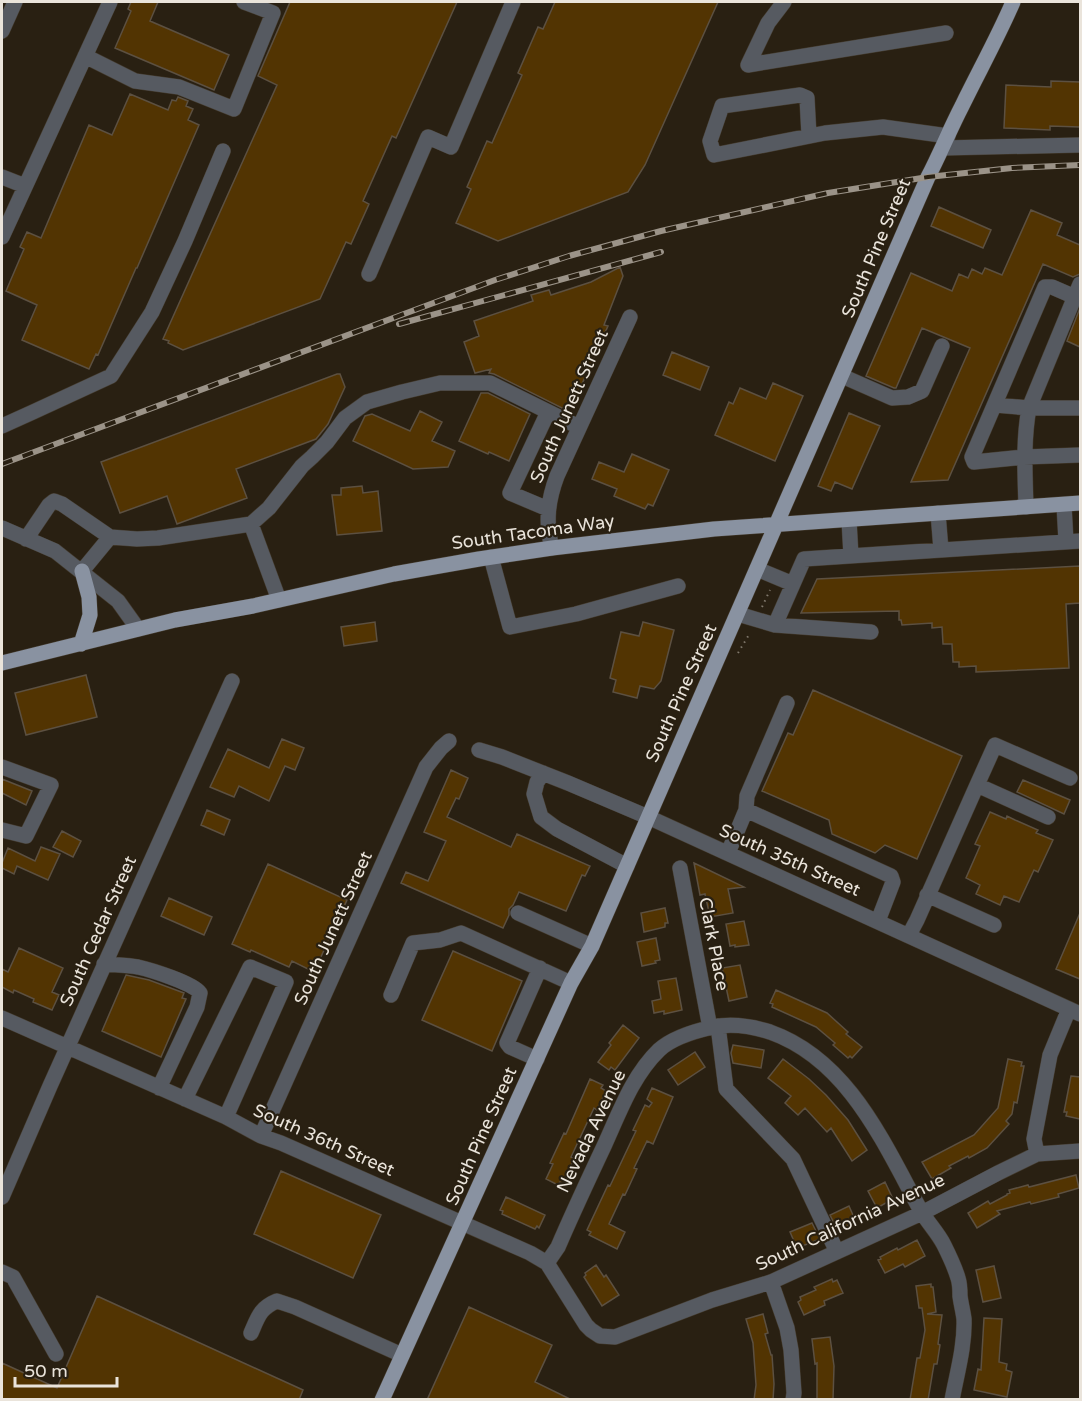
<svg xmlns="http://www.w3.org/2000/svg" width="1082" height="1401" font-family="'Varela Round',sans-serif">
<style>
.building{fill:#523402;stroke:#5c5041;stroke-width:1.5}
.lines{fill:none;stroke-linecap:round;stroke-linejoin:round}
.minor-casing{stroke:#443b2e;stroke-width:16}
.major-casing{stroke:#443b2e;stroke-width:16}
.path{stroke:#81796d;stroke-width:2;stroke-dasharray:1.5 4.5;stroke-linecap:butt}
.minor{stroke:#565a61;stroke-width:15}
.major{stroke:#8992a1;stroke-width:15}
.rail-casing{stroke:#9b9388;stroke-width:6}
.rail{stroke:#292012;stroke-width:4;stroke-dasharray:11;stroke-linecap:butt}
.labels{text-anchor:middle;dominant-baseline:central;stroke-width:4.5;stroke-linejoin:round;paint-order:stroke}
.street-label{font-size:18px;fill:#eae4db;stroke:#292012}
</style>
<rect width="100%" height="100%" fill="#292012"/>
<path class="building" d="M131,2H158L150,21L229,55L214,90L115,48L131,11L128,9Z
M290,2H457L396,138L392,136L363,201L369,204L351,244L346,242L320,299L183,350L168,343L169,341L163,339L277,85L258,76Z
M555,2H718L645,165L628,192L498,241L456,223L471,189L467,187L487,141L492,143L522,75L518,73L538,27L543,29Z
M1051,81L1080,82V127L1050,126V130L1004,128L1006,85L1051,87Z
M130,94L168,110L172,100L176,101L178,97L188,101L186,106L193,109L188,120L199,125L137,268H136L98,355L96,354L89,369L22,340L37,305L6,291L24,249L20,247L27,232L41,238L89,125L112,135Z
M939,207L991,230L983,248L931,226Z
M1031,210L1062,223L1057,235L1080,245V274L1073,277L1043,264L948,480L911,482L970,348L922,328L896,388H894L866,376L911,273L952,291L959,274L968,278L972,269L982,274L985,268L1002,275Z
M620,267L623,276L604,325L608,326L573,404L569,403L566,410L494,374L489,373L491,369L475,373L464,342L479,336L474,321L533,301L531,295L549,290L551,295L591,282Z
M1080,308V347L1067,341Z
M672,352L709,367L700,390L663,375Z
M337,374H340L345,387L328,424L316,439L236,469L247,498L177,524L167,496L120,513L101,462Z
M773,383L803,396L775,461L715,435L729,402L733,404L740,388L766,399Z
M481,393H488L530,414L509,461L489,452L488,454L459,441Z
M420,411L442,422L432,441L455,451L448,467L413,469L353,441L365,416L372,414L410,431Z
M849,413L880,426L852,489L835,482L831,491L818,486Z
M632,454L669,470L653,506L648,504L645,509L614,496L617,489L592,479L599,462L624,472Z
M362,486L363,493L378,491L382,531L337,535L332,495H341V488Z
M1080,566V603L1066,604L1069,668L976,672V666L959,667V662H953L952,644H943L942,627L932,628V623L902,625L901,620H899V611L801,613L817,579Z
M375,622L377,641L344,646L341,627Z
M643,622L674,630L661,681L654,689L640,686L637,698L613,692L616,680L610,678L621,632L639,636Z
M86,675L97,717L26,735L15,693Z
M813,690L962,756L917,859L885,845L875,853L832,834L829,820L762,791L788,733L793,735Z
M282,739L304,748L295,770L285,766L269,801L239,786L234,797L210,787L228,749L269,768Z
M451,770L468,778L459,799L456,798L447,817L511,847L517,834L590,866L585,876L582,875L566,911L519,892L513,905L509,909V915L503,928L401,883L406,872L428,881L446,841L424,832Z
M2,779L32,791L26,805L2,793Z
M1023,780L1070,800L1064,814L1017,792Z
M207,810L230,820L224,835L201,825Z
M990,812L1006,819L1007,816L1015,820L1038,830L1036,833L1053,840L1038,872L1034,870L1019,902L1004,896L1000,905L976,894L980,885L966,878L980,846L975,844Z
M62,831L81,841L73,857L53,847Z
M41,847L60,854L48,880L17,866L14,874L2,868V863L8,848L35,861Z
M694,863L744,887L728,889L733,913L710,917L705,894L700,895Z
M268,864L347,900L314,972L292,961L289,967L251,950L250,952L232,944Z
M169,898L212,917L204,935L161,916Z
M665,908L668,923H665V927L644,932L641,913Z
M1080,913V979L1056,969Z
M744,921L749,945L735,947V945L730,946L726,924Z
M656,938L660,960L655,961L656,963L642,966L637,942Z
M19,948L63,968L52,992L59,995L52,1010L33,1002L34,999L14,990L13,993L2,987V969L8,972Z
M453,951L522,981L492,1051L422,1020Z
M740,965L747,997L729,1001L722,968Z
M126,975L149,980L184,993L182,998L186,999L161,1057L102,1031Z
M676,978L682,1010L664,1014V1011L654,1013L652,1001L661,999L658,981Z
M776,990L827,1013L848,1032L846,1034L862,1047L852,1058L850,1056L848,1058L833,1045L835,1043L816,1027L772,1007L773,1004L770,1003Z
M623,1025L639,1038L615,1070L611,1067L609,1070L598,1062L611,1045L609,1043Z
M733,1045L764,1050L761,1068L733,1063L731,1053Z
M695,1052L705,1067L678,1085L668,1070Z
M783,1059L809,1079L826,1095L848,1120L867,1150L852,1161L831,1128L827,1132L805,1108L798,1115L785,1103L791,1096L768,1078Z
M1008,1059L1022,1062L1021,1066H1024L1017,1103L1014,1102L1012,1114L1006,1121L1009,1124L987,1148L969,1158L968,1156L949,1166L951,1168L932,1179L922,1162L974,1135L998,1108Z
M1071,1076L1080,1077V1119L1066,1116L1067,1112H1064Z
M590,1079L603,1085L601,1088L606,1091L597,1110L594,1108L571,1157L574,1158L563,1184L560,1182L558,1185L546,1179L553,1164L550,1163L564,1133L566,1134Z
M652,1088L673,1097L653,1144L647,1141L634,1168L637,1169L625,1195L623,1194L609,1224L625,1232L617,1249L589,1235L591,1232L587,1230L608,1185L610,1186L636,1131L633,1130L645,1105L649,1107L652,1103L647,1099Z
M281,1171L381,1215L353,1278L254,1234Z
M1076,1175L1079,1188L1058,1194L1059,1197L1031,1204L1030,1202L997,1211L1000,1214L977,1228L968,1213L988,1201L990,1204L1007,1195V1194L1010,1193L1009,1190L1028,1185L1029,1187Z
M885,1182L893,1199L877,1208L868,1191Z
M506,1197L545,1215L539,1228L537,1226L535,1229L502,1214L503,1211L500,1210Z
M849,1206L856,1222L838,1231L830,1215Z
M812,1223L820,1239L797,1248L790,1232Z
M917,1240L925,1256L905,1267L903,1264L885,1273L878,1260L881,1259L880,1257L897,1248L898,1250Z
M596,1265L604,1277L606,1275L619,1295L602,1306L584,1277L586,1275L585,1273Z
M994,1266L1001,1298L983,1302L976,1270Z
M832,1279L833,1282L837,1280L843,1293L824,1301L825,1305L804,1315L798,1302L801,1300L800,1297L816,1290L814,1287Z
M931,1284V1287H933L936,1312L927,1314L942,1315L938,1344L940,1345L937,1364H934L928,1400H910L917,1358H920L925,1330L922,1308H919L916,1286Z
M97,1296L303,1390L299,1400H2V1363L57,1388Z
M469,1307L552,1345L535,1382L572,1400H427Z
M763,1314L768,1333L765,1334L771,1355H772L774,1384L773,1400H754L756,1385L753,1343L746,1319Z
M984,1318L1002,1319L999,1362L1007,1364L1006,1370L1012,1372L1007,1397L974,1390L978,1369L981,1370Z
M830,1337L834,1366L833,1400H817V1363L815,1364L812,1339Z"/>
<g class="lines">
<g class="minor-casing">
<path id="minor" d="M784,2L768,23L748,65L946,33
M2,31L15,2
M85,56L135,81L179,87L234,109L273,13L244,2
M809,136L807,98L800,95L722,106L710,141L714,155L825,133L883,127L948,136
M943,148L1080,145
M2,177L25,186
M2,237L110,2
M369,274L428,137L451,147L513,2
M1075,297L1052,287H1045L972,457L974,462L1024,457L1080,455
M842,376L892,398L908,397L922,391L942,346
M995,405L1029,408H1080
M548,412L510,493L548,509
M2,426L33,412L111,376L152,312L185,241L223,151
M1064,505L1066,541
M1026,507C1025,473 1023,441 1029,408L1080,284
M938,513L941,550
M849,520L851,556
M251,524L279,600
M2,528L55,551L118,601L138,629
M26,539L49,505L54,501L62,504L110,537
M552,548C545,522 548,500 557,476L630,317
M491,557L510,627L576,614L678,586
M757,569L793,584
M82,571L110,537L137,539L158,538L251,524L269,508L302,466L312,457L327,442L345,418L367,402L402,392L440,383H490L579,427
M738,614L775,625L871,632
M775,625L804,559L1080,541
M479,750L502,757L568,783L648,817L1080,1014
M2,767L51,785L26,836L2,830
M543,773L537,782L534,794L541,817L557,829L627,866
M977,785L995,745L1070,778
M746,810L891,876L893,882L878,921
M728,853L746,810L747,796L787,703
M680,868L710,1028
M927,895L994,925
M518,913L592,946
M909,935L917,920L977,785L1048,817
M104,964C115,965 127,965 138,967C151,970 193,983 200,993L197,1007L159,1088
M391,995L413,943L440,940L461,933L571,983
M2,1018L226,1117L261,1136L281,1143L530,1253L547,1263L586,1325L591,1330L600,1336L615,1337L712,1300L771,1282L922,1213L998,1173L1037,1154L1080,1151
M718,1026L726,1089L793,1159L837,1252
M537,1059L510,1047L507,1043L540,968
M185,1099L250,967L286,982L226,1117
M261,1136L426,767L441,748L449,741
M1037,1154L1034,1139L1050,1055L1069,1009
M2,1197L50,1086L232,681
M547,1263L558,1247C573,1212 589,1178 605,1144C620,1111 633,1075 659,1050C673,1037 695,1031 713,1027C733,1023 751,1026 770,1032C849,1060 884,1144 921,1211C928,1223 938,1233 944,1245C949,1255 955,1268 958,1278C960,1284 960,1291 960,1296C961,1304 963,1311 964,1319C965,1346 957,1373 952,1400
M2,1272L13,1277L56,1354
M771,1282L787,1328L791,1350L794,1393L793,1400
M251,1333C258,1317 260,1308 277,1301L295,1307L402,1355"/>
</g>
<g class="major-casing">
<path id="major" d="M81,644L90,615L89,597L82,571
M2,663L175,620L253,606L394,574L479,559L552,548L714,529L1080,503
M382,1400L571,983L592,946L928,177C940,154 950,129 962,106C979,71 998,37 1013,2"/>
</g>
<path class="path" d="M762,607L770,590
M738,653L750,633"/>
<use href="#minor" class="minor"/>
<use href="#major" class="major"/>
<g class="rail-casing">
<path id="rail" d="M399,324L661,252
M2,464L495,280L569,256L661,231L828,193L928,177L1012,168L1080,165"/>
</g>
<use href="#rail" class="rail"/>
</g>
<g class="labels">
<g class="street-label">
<text transform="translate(876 248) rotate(-67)">South Pine Street</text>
<text transform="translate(569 406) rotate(-66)">South Junett Street</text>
<text transform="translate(533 532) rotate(-8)">South Tacoma Way</text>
<text transform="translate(681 693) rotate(-66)">South Pine Street</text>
<text transform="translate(790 860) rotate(24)">South 35th Street</text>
<text transform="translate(333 928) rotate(-66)">South Junett Street</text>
<text transform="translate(98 931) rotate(-66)">South Cedar Street</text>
<text transform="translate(714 944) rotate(79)">Clark Place</text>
<text transform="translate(591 1131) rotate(-64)">Nevada Avenue</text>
<text transform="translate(481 1136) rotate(-66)">South Pine Street</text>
<text transform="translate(324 1140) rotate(24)">South 36th Street</text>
<text transform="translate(850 1222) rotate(-25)">South California Avenue</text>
</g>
</g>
<rect width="1082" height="1401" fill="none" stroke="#eae4db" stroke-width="6"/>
<path d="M15 1377v9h102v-9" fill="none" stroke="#eae4db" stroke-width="3"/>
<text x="24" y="1377" font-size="18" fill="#eae4db" stroke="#292012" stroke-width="4.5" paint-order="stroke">50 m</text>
</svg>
